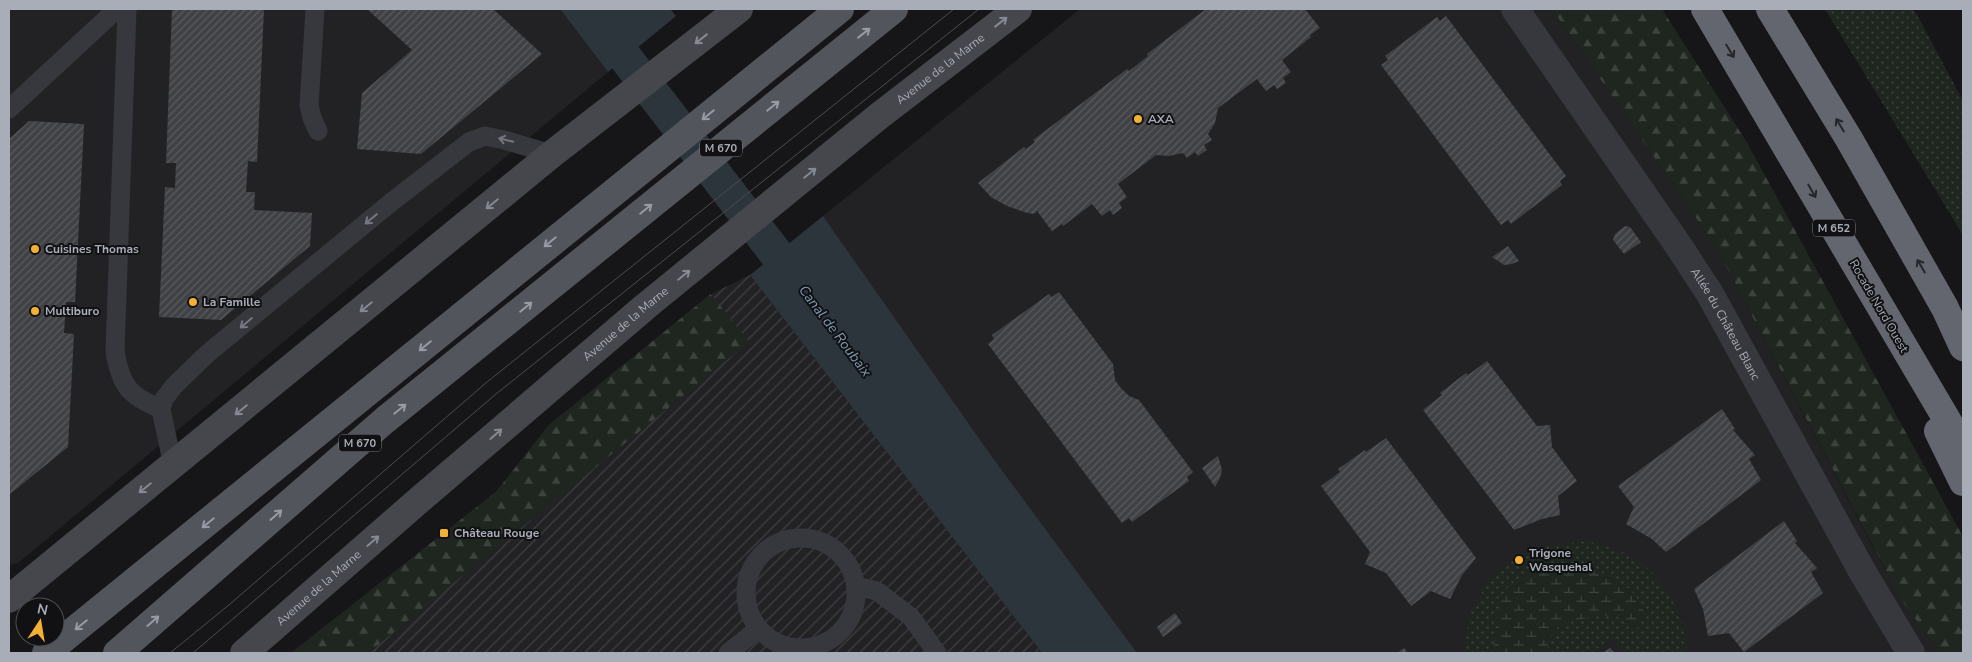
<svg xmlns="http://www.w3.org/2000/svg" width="1972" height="662" font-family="'Nunito Sans',sans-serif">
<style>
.built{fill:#222225}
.industrial{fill:url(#industrial-furrows)}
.grass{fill:url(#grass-dots)}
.forest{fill:url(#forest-firs)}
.wetland{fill:url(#wetland-marsh)}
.water{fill:#2c353c}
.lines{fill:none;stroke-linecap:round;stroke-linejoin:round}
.canal{stroke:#2c353c;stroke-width:34}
.building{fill:url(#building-hatch)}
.lane{stroke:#37383d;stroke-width:19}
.street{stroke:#37383d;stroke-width:28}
.secondary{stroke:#45474d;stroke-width:28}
.primary{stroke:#53555c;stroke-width:28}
.highway{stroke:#63666e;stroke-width:28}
.tram{stroke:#4a4c52;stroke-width:1}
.oneway{stroke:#858993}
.oneway2{stroke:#979ba6}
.oneway3{stroke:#26262a}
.oneway4{stroke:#757881}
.poi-dot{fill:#f2b134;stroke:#111113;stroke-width:2}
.labels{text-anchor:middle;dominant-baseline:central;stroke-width:4;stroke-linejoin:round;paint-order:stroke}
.shield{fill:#111113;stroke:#7b7e86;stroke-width:1}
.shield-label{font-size:11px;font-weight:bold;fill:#a8adb8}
.street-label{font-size:12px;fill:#a8adb8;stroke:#111113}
.poi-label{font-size:12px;font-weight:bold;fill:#a8adb8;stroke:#111113;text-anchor:start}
.water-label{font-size:14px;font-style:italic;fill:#7f9bb3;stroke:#111113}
</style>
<defs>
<pattern id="industrial-furrows" width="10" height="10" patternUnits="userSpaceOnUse" patternTransform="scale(1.25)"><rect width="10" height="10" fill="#222225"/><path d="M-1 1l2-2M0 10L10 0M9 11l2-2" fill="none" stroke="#3f3f43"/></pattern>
<pattern id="grass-dots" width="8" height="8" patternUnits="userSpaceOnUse" patternTransform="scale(1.25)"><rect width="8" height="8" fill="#1e261f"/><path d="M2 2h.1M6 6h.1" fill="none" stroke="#3c433d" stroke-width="1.8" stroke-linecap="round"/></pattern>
<pattern id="forest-firs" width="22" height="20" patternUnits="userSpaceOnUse" patternTransform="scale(1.25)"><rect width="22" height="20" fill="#1e261f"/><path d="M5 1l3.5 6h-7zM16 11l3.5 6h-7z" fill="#3c433d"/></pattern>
<pattern id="wetland-marsh" width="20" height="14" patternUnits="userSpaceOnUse" patternTransform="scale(1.25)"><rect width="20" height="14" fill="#1e261f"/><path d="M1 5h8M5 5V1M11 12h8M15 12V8" fill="none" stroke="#3c433d"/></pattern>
<pattern id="building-hatch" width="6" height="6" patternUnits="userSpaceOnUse" patternTransform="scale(1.25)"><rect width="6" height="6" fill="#404145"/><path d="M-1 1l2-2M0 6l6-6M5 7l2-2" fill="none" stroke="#595a5e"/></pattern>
</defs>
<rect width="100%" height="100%" fill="#161618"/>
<path class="built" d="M9,9H560L608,72L18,563L9,565Z
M1080,9H1552L1716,247L1884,568L1931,640L1943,653H1125L823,216Z"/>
<path class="industrial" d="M750,275L1042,653H291L496,492L549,425L711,294Z"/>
<path class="grass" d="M1825,9H1913L1916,13L1963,101V235Z
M1586,541C1603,545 1618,549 1633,558C1659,572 1679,606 1685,634C1687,640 1686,647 1687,653H1626L1611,639L1591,653H1464L1470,613L1494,573L1522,554L1549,546Z"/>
<path class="forest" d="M1552,9H1662L1746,141L1963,537V653H1943L1930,639L1901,599L1716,247Z
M711,294L749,342L368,653H291L496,492L549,425Z"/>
<path class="wetland" d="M1547,564C1566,564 1588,566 1605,574C1624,582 1657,607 1638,628C1629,629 1626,620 1618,617C1602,612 1576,621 1559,625L1549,641L1547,653H1493C1495,637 1497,597 1509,586C1520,576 1534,570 1547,564Z"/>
<path class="water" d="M560,9H670L676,16L608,72Z
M823,216L992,457L1137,653H1042L750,275Z"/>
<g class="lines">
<path class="canal" d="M588,9L804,290"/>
</g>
<path class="building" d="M172,9H264L257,162L248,161L246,192H255L254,210L312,213L310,246L221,320L159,317L165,187L175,188L176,163H166Z
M367,9H493L542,54L421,154L357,149L362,93L412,50Z
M1206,9H1305L1320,28L1310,35L1311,37L1282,60L1291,72L1283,78L1286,83L1277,89L1274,85L1266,91L1257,79L1218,108L1215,123L1208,134L1212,140L1204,145L1207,150L1198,156L1195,152L1187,158L1183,153L1169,156L1156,155L1118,184L1127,197L1119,203L1122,208L1113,215L1110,210L1102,216L1092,204L1063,226L1062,224L1052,231L1037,211L1034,214L1027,213L1007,206L991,197L978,183L1024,147L1026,149L1035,142L1033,140L1127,69L1129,71L1148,56L1147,54Z
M1446,16L1566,176L1560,181L1562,185L1511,224L1508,220L1501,225L1381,65L1388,60L1385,56L1437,17L1440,21Z
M29,121L84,124L75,302H66L64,333L74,334L68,447L10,494L9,493V139Z
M1625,226L1630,227L1641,242L1624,254L1613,240L1615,234Z
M1508,246L1519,261L1512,264L1504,265L1492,257Z
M1059,292L1113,364L1115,380L1120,387L1129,396L1139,400L1193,472L1187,477L1189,481L1132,522L1129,518L1122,523L988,344L994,339L992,335L1049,294L1052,297Z
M1487,361L1537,426L1550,425L1552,447L1577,481L1558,496L1560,515L1542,519L1514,530L1423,410L1442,395L1440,393L1466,373L1468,375Z
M1722,409L1735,429L1733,430L1755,455L1749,459L1761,480L1666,552L1652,539L1626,524L1634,507L1618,486Z
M1386,438L1476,558L1462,575L1450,599L1431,591L1411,606L1386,573L1365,564L1370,552L1321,486L1340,472L1338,469L1365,450L1366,452Z
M1218,456L1222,470L1220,478L1215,487L1202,468Z
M1784,521L1797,541L1795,543L1817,568L1811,572L1823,593L1744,652L1729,633L1708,636L1703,609L1694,589Z
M1175,613L1182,623L1163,637L1157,627Z
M1404,648L1408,653H1397Z
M1610,648L1615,653H1603Z"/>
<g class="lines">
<path class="lane" d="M127,9L115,352C121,386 129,396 161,409
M315,9L309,105L312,118L318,131
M9,109L117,9
M173,466L161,409L164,399L174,386L207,354L389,204L469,142L485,136L504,140L552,154
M746 593a55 55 0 1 1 110 0a55 55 0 1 1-110 0Z
M856,586L877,591L911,617L937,653
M728,653L758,629"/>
<path class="street" id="s1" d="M1515,9L1678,245L1710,294L1862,571L1911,653"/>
<g class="secondary">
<path d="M9,599L552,154L739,9"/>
<path id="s2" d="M244,653L418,501L646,306L879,116L1018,9"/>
</g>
<path class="primary" d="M46,653L840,9
M117,653L385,420L894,9"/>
<path class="highway" d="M1705,9L1963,447
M1770,9L1849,139L1945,308L1963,347
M1938,431L1963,482"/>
<path class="tram" d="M170,653L230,604L487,382L954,9
M193,653L496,394L979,9"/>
</g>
<defs><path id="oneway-shaft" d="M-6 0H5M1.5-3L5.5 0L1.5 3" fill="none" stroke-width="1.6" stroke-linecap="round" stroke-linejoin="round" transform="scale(1.25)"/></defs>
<g class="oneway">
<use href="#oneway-shaft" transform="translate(1001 22) rotate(-38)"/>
<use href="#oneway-shaft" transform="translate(701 39) rotate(142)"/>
<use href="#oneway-shaft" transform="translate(810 173) rotate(-39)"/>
<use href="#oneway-shaft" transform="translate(492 204) rotate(141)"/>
<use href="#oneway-shaft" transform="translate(684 275) rotate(-39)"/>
<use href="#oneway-shaft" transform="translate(366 307) rotate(141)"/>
<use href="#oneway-shaft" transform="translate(241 410) rotate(141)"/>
<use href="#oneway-shaft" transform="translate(496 434) rotate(-41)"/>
<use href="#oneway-shaft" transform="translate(145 488) rotate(141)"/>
<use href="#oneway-shaft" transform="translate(373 541) rotate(-41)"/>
</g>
<g class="oneway2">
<use href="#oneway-shaft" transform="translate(864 33) rotate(-38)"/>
<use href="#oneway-shaft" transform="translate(773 106) rotate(-39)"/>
<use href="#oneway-shaft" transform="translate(708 115) rotate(141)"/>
<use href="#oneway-shaft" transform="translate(646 209) rotate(-39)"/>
<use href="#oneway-shaft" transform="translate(550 242) rotate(141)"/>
<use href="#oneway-shaft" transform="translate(526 307) rotate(-39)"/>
<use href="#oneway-shaft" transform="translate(425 346) rotate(141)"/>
<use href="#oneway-shaft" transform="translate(400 409) rotate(-39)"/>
<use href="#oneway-shaft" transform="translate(276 515) rotate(-41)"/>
<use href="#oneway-shaft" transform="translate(208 523) rotate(141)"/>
<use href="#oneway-shaft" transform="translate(153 621) rotate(-41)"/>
<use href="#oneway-shaft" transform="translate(81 625) rotate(141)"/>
</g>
<g class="oneway3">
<use href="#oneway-shaft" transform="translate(1730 51) rotate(59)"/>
<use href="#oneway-shaft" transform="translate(1840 125) rotate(-121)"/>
<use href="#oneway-shaft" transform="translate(1812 191) rotate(60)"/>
<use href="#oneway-shaft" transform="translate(1921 266) rotate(-120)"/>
</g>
<g class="oneway4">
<use href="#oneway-shaft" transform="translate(506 140) rotate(-166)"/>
<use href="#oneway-shaft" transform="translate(371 219) rotate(140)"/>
<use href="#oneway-shaft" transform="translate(246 323) rotate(140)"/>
</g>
<g class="poi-dot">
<circle cx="1138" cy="119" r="5"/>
<circle cx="35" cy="249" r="5"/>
<circle cx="193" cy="302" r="5"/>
<circle cx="35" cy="311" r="5"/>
<rect x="439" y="528" width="10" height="10" rx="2.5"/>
<circle cx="1519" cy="560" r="5"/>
</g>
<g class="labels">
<g class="shield">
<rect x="700" y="139.5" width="42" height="17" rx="4"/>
<rect x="1813" y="219.5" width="42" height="17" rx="4"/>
<rect x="339" y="434.5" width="42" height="17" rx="4"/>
</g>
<g class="shield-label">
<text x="721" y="148">M 670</text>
<text x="1834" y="228">M 652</text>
<text x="360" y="443">M 670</text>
</g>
<g class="street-label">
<text stroke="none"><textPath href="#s2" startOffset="909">Avenue de la Marne</textPath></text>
<text transform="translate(1879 306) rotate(60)">Rocade Nord Ouest</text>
<text stroke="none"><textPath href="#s2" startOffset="504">Avenue de la Marne</textPath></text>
<text stroke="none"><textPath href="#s1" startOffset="379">Allée du Château Blanc</textPath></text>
<text stroke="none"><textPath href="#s2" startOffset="99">Avenue de la Marne</textPath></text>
</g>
<g class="poi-label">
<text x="1148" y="119">AXA</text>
<text x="45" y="249">Cuisines Thomas</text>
<text x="203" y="302">La Famille</text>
<text x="45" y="311">Multiburo</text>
<text x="454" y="533">Château Rouge</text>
<text x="1529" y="553">Trigone<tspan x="1529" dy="14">Wasquehal</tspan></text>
</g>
<g class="water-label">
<text transform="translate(835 331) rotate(53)">Canal de Roubaix</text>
</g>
</g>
<rect width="1972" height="662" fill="none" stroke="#a8adb8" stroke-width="20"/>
<g transform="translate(40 622) rotate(12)"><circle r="24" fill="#111113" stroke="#4d4f55"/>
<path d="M0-4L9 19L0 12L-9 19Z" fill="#f2b134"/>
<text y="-8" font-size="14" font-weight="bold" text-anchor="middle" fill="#a8adb8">N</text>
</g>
</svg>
